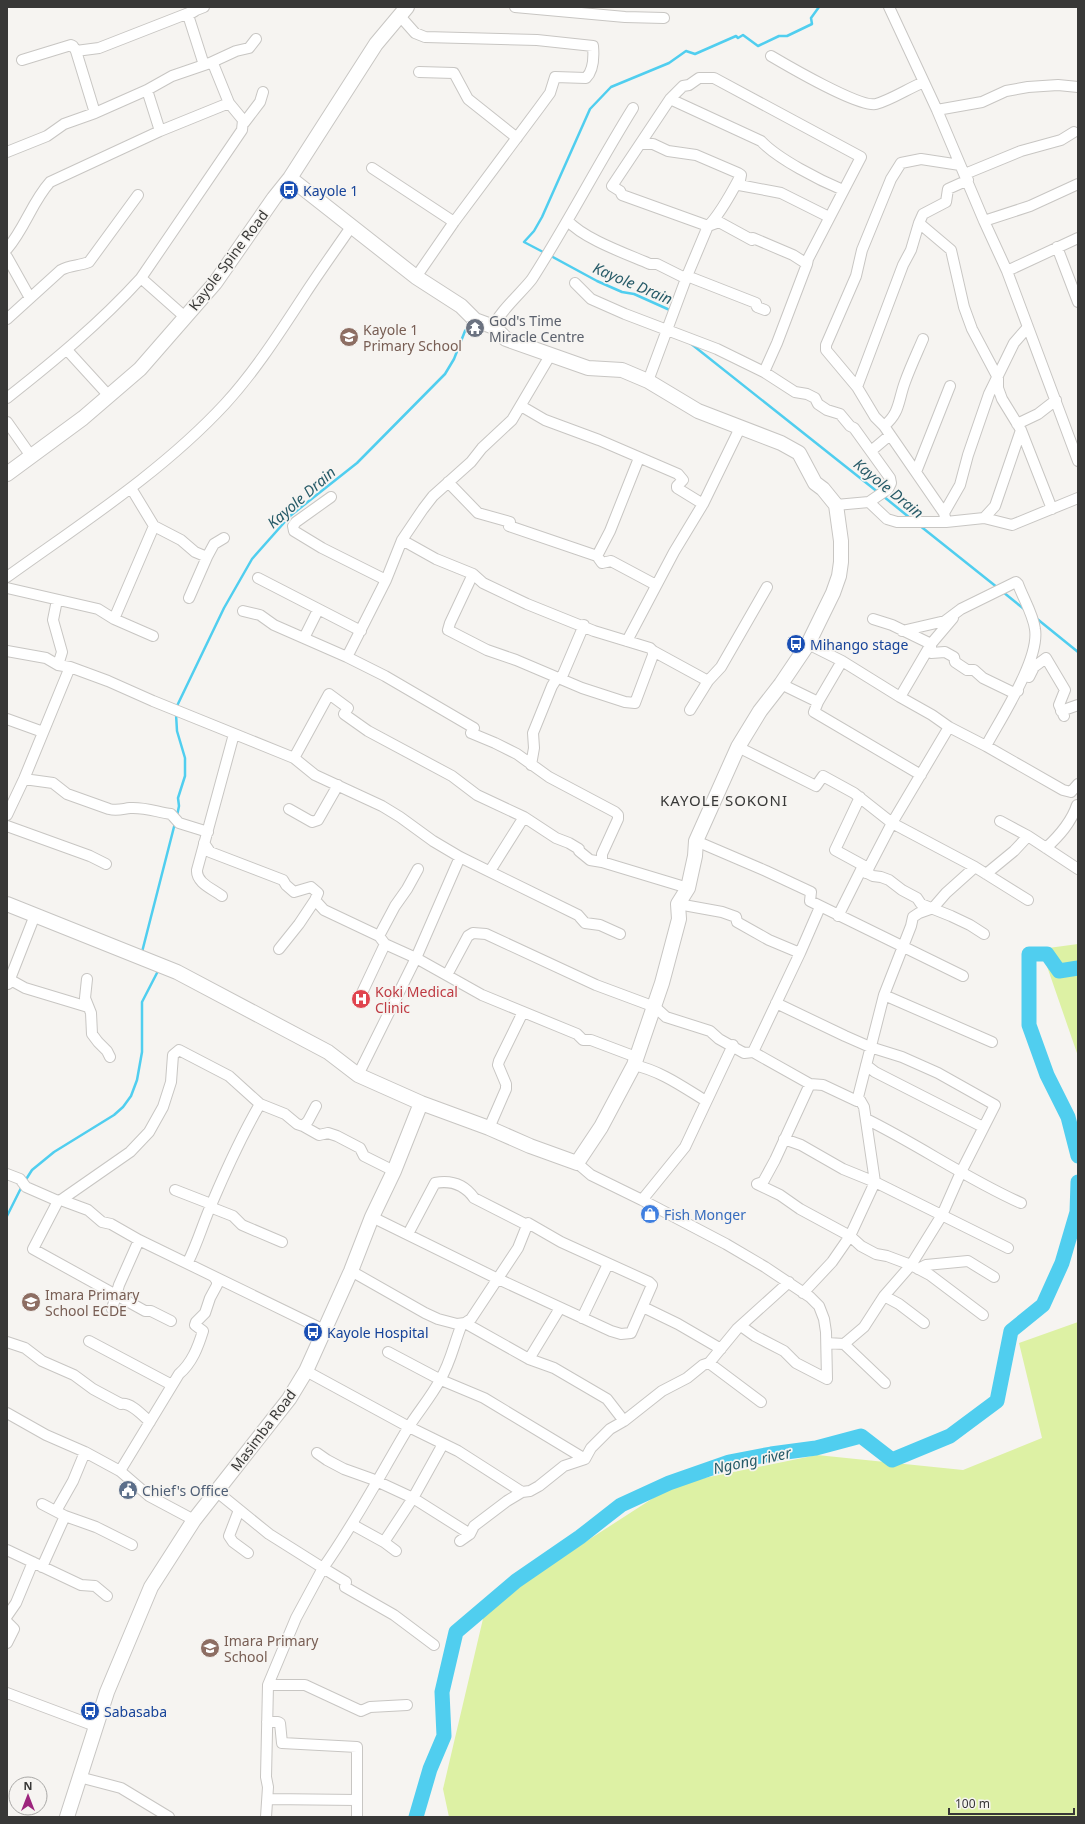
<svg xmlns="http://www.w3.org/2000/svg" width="1085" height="1824" font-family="'Noto Sans',sans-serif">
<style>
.green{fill:#ddf1a4}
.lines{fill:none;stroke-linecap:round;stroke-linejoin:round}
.stream{stroke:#50ceef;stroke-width:2.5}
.river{stroke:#50ceef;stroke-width:15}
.street-casing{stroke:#c8c6c3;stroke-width:12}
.secondary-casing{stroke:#c8c6c3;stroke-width:16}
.street{stroke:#fff;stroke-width:10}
.secondary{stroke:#fff;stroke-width:14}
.labels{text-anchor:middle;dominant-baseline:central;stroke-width:3.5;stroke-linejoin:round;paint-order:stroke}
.transit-label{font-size:14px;fill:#164399;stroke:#f6f4f1;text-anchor:start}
.street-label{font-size:14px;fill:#383837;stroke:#f6f4f1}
.worship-label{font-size:14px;fill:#5b616d;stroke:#f6f4f1;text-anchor:start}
.education-label{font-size:14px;fill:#785e54;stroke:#f6f4f1;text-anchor:start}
.health-label{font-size:14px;fill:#be3a42;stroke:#f6f4f1;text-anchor:start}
.shop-label{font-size:14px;fill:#366cbe;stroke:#f6f4f1;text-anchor:start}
.service-label{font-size:14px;fill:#4e5e75;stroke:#f6f4f1;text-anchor:start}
.water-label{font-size:15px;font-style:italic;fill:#275b68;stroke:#f6f4f1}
.neighbourhood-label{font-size:15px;letter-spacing:1px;fill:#383837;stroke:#f6f4f1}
</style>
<rect width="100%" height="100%" fill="#f6f4f1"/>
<path class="green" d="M1078,944V1056L1041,949Z
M1078,1322V1817H449L443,1789L486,1606L675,1484L817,1455L963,1470L1042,1438L1019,1343Z"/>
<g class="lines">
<path class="stream" d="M545,253L524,242L534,231L542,217L590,109L611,87L669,63L686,51L695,54L736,36L738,38L743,35L758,46L779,36H787L812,24L811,18L819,7
M549,255L597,281L622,292L634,294L672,311
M690,343L879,493
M883,496L910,518
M919,525L998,588
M1003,592L1024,609
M1036,618L1078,652
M176,708L224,608L252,559L290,516L357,463L445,374L454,359L465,331L471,323
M176,714L177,731L185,758V776L178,798L179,806L177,816
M143,953L142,952L175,823
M25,1181L32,1170L54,1152L114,1115L123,1107L131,1096L137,1080L142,1052V1002L159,969
M7,1216L22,1186"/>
<path class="river" d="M1078,968L1059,971L1047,954H1029V1025L1047,1075L1068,1117L1078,1156
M416,1817L430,1769L444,1736L442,1692L456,1632L516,1581L580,1537L621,1505L669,1483L729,1462L771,1454L816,1448L861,1436L892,1460L950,1436L997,1401L1011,1331L1043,1305L1062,1263L1077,1212L1078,1182"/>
<g class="street-casing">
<path id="street" d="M515,7L625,17L664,18
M889,7L937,110L984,221L1007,271L1078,461
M195,11L188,15L204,65
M399,15L415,33L425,37L537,40L593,46C594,57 594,70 586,78L555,77L550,93L539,108L454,222L416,277
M771,56C788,66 860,108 876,104C891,100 909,88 924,82
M22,60L71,45L73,46L76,51
M210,63L236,51L249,48L256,39
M419,72L454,73L468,99L517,138
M147,90L160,131
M670,99L761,141C778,159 819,180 843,190
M937,110L982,102L1006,91L1028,87L1058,85L1078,87
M95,113L76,51L99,48L204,7
M244,123L260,102L263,92
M642,144H653L668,151L696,155L738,173L741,175L739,185L781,193L829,217
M7,152L47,136L64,124L95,113L147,90L172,76L210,63L214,66L229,103
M372,168L454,222
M965,174L1021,151L1061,140L1074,132
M568,221C584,239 627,254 650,264H657L685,278L687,276L756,303L757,307L765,310
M984,221L1030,206L1078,184
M919,223L951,250L964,307L972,329L998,378V388L1002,399L1021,430L1052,509
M1057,247L1078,302
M7,249C25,228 32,202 50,182L160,131L229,103L243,120L242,130L141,278L185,317
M7,257L30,298
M1007,271L1078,238
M575,283L591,299L625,314L717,349L764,372L795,392L807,394L815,398L818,404L827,410L840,414L850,426L854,428L890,478L891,483L888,489L869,502L836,505
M7,319L61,270C70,265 79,266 89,262L138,195
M494,327C495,316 524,290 532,279C568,223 598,164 633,108
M67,350L109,396
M764,372L777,343L807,264L808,259L861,157L714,78H699L689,85L683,86L670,99L612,186L620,191L622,195L708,226L719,222L752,240L753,238L793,255L807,264
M648,381L687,276L708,226C720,215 733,190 741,175
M857,387L903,265L911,250L919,223L923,214L946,202L948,189L968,180
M7,398C54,361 100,323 141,278
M521,406L545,420L599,440L678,474L683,480L677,486V488L703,504
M7,422L31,456
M1017,424L1038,414L1056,400
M884,426C900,413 898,401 905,382C910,368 917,353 923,339
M871,451L890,435
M916,472L950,386
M448,482L478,513L510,522L509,526L597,556L602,563L611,561L656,585
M131,488L154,526L114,619L153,636
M331,497L296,522L293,526L294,531L322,548L386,580
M869,502L887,519L897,522H946L984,518L1012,525L1078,498
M944,513L960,485L968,455L989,394L1014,343L1028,327
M984,518L995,506L1021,430
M946,522L944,513L884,426L875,417L857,387L826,350V345L856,276L862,250L891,179L901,163L921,159L960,165
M154,526L181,540L195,552L207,557L214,544L224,538
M402,540L436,559L473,574L483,583L527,604L594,631L650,648L653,651V655L635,703L625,702L582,688L516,660L487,650L448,630L450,623L473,574
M597,556L610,531L639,458
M7,577C82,523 162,472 225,404C256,370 280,332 305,294C320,271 336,249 351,227
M258,578L361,631
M7,588L98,609L114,619
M189,598L207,557
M57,600L53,620L62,652L58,665
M243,611L260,615L274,625L347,657L385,676L474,728L471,733L495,743L517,754L549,777L615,812L618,815V819L602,854V862L688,888
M873,619L892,625L931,644V653L945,652L954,657L955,662L967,670H974L983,678L1014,693L1018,691
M902,631L945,621L961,609L1016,582L1018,584C1023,598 1033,614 1035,629C1040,659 1001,718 986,746
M304,638L318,610
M627,641L674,552L703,504L740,428
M808,644L842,661L900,697L932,715L949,727L986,746L1063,790L1071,792
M7,651L46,658L58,665L70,667L108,681L153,701L294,758L315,775L382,806L400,817L433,841L460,857L578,915L585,923L600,925L620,934
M653,651L708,681
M347,657L386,580L402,540L423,509L433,496L471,462L482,448L512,420L551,354
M1029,677L1034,667L1046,658L1065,690L1059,705L1064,716
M561,679L584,625
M781,684L818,702L814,712L921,775
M900,697L931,644L953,618
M818,702L842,661
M690,710L708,681L721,667L767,587
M1061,711L1078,705
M7,719L43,732
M738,747L816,786L823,776L854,793L892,823L975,867L1028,900
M294,758L329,694L348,708L344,714L368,731L452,776L477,795L524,817L556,838L569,843L579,849V851L590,860L602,862
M531,765L534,748L533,733L552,686L557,678
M24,779L53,783L67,794L109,809C117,811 122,809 130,808C145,807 157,812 171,814L179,823L208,832
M1071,792L1078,784
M860,797L835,850L868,868
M289,809L312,822L318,820L338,785
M7,815L24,779L70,667
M1000,821L1028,836L1078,869
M7,826L90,856L106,864
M696,841L766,871L811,892L810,901L963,976
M204,843L210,852L283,880L286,885L294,892L311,887L318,893L315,900L324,910L379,936L385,944L416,958L482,995L577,1034L583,1040H591L636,1057
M1046,848C1059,836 1071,823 1077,805
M490,871L524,817
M866,873L892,823L949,727
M986,874L1014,851L1028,836
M222,896C213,889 196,883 197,870L234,734
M678,904L722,912L736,917L737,922L769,940L800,953
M838,916L861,870L873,876L881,877L889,880L902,890L917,898L921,904L951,916L970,925L984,934
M379,936L395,906L407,889L418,869
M279,949L299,924L315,900
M447,975L468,936L473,933L486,934L596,985L655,1007L666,1017L710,1031L719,1039L744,1053L753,1052L810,1084L823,1085L857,1101L860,1100L864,1107L875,1182L850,1236L832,1262L803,1293
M7,978L25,988L88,1007
M87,979L85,998L91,1013L92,1034L98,1042L107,1051L110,1057
M8,984L35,915
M361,995L385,944
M884,995L992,1042
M776,1003L845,1036L870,1047L902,1057L938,1073L995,1105L961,1172L942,1215L911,1265L884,1296L864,1327L844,1344L827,1343
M753,1052L800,953L820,907
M634,1065C661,1071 683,1087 706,1101
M866,1065L875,1072L983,1127
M358,1075L416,958L460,857
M857,1101L884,995L911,926L913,917L919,913L933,908L946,893L975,867
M866,1119C919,1145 967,1179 1021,1203
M303,1126L319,1135L328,1133L337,1136L360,1148L364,1156L394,1171
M489,1128L506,1089V1084L498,1065L499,1061L523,1012
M784,1139L801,1145L843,1169L875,1182L1008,1248
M577,1163L591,1175L642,1200L726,1244L765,1267L810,1297L819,1306L824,1319L826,1332L827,1379
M7,1174L20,1179L26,1187L58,1201L61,1200L88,1210L102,1222L111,1224L139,1240L324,1330
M757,1184L780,1195L800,1209L850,1236L861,1246L876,1254L887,1256L911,1265L930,1275L983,1315
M757,1184L763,1182L775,1160L810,1084
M175,1190L211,1204
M61,1200L130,1152L149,1132L163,1107L171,1082L173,1055L179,1050L229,1076L260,1104
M642,1200L685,1147L733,1045
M58,1201L33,1249L145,1311H151L171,1321
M210,1207L233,1216L242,1225L282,1242
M408,1234L435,1183C451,1180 464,1184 474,1198L527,1225
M188,1262C198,1242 203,1223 212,1203C226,1170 242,1135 260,1104L285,1114L297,1124L303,1126L308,1121L316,1106
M918,1269L926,1265L968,1261L994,1277
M351,1271L425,1313L438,1319L457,1324L465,1323L471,1319L518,1248L528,1223L561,1242L649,1282L652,1285L631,1333L621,1334L611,1331L496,1278L372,1217
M884,1296L899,1304L924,1323
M643,1307L678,1324L721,1349
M560,1308L529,1359L554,1368L607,1399L624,1421
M112,1309L119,1285L139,1240
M582,1318L608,1264
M465,1323L529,1359
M741,1326L755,1336L784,1351L796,1363L827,1379
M89,1341L172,1385
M7,1342L25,1348L42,1361L74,1375L93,1389L121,1404C131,1402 143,1416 150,1422
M844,1344L885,1383
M388,1352L441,1380L484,1398L585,1459
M709,1363L761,1402
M306,1371L409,1427L458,1451L522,1492
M7,1413L46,1435L85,1452L120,1471L149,1496L194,1520
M317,1453L327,1460L344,1469L372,1479L413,1498L470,1534
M120,1471L179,1374C192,1363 198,1347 203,1331L195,1325L196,1322L205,1313L210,1298L217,1285V1281L214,1277
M216,1491L269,1534L323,1568L296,1618L268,1685L266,1777L268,1787L266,1817
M42,1504L65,1516L96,1527L132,1545
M239,1510L229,1536L233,1542L248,1553
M56,1511L73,1481L85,1452
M354,1523L355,1526L384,1542L413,1498L443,1444
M460,1541L470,1534L474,1526L507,1501L522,1492L530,1491L539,1486L564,1466L585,1459L591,1448L610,1429L624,1421L662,1391L687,1378L703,1365L709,1363L737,1329L789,1282
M384,1542L396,1551
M7,1550L81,1585L95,1586L107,1596
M42,1567L65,1516
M7,1616L16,1603L33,1562
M7,1622L14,1629L7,1643
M434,1645L394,1615L345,1587L346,1582L323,1568C355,1523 380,1475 408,1428C418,1412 431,1397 440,1380C451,1362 454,1343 462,1324
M268,1685H305L361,1711L370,1707L407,1705
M7,1693L95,1726
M267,1722H278L280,1723L282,1743L357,1747V1800L268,1799
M79,1777L121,1788L169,1817
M357,1800V1817"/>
</g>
<g class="secondary-casing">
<path id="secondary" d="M7,474L83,418L140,369L215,283L274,198L290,178L376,44L407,7
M7,904L177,972L328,1052L358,1075L421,1103L489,1128L530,1146L577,1163L601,1127L634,1065L662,983L679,919L678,904L688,888L695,856L696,841L738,747L760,711L781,684L808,644L833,593L839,576L841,562V541L836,505L823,489L815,483L799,453L781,443L698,411L648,381L622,370L588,368L506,339L494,327L475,320L461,306L416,277L290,178
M67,1817L107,1692L151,1587L194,1520L289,1399L306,1371L351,1271L372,1217L394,1171L421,1103"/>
</g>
<use href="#street" class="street"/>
<use href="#secondary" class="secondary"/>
</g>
<defs>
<g id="bus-disc" transform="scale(1)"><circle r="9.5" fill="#1a4fb4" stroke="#f6f4f1"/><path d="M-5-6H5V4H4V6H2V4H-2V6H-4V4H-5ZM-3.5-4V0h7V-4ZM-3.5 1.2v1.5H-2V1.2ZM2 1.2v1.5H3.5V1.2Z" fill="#fff"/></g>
<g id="temple-disc" transform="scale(1)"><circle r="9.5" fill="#6b7280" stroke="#f6f4f1"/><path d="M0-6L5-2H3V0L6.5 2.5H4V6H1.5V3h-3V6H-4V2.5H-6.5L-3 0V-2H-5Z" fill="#fff"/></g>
<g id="school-disc" transform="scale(1)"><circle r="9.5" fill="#8d6e63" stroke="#f6f4f1"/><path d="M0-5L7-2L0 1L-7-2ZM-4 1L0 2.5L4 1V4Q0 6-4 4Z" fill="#fff"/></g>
<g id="hospital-disc" transform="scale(1)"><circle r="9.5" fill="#e0444e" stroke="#f6f4f1"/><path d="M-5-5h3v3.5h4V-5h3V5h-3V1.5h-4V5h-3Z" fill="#fff"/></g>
<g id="shop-disc" transform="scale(1)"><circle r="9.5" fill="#3f7fe0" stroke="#f6f4f1"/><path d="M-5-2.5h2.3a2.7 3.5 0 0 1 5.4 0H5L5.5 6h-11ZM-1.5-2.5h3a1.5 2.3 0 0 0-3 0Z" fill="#fff"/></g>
<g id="civic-disc" transform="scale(1)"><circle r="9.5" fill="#5c6f8a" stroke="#f6f4f1"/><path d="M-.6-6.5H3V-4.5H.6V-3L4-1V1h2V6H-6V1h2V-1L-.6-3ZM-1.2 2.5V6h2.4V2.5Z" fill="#fff"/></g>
</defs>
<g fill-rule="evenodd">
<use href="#bus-disc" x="289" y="190"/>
<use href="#temple-disc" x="475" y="328"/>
<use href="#school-disc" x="349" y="337"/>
<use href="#bus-disc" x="796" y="644"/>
<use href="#hospital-disc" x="361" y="999"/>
<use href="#shop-disc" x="650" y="1214"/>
<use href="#school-disc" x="31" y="1302"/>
<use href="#bus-disc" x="313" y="1332"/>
<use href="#civic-disc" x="128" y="1490"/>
<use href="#school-disc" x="210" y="1648"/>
<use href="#bus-disc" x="90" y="1711"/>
</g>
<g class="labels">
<g class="transit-label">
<text x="303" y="190">Kayole 1</text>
<text x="810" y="644">Mihango stage</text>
<text x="327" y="1332">Kayole Hospital</text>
<text x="104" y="1711">Sabasaba</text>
</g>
<g class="street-label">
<text transform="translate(228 260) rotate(-53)">Kayole Spine Road</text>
<text transform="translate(263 1430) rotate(-53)">Masimba Road</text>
</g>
<g class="worship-label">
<text x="489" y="320">God's Time<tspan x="489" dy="16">Miracle Centre</tspan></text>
</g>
<g class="education-label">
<text x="363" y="329">Kayole 1<tspan x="363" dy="16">Primary School</tspan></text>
<text x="45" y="1294">Imara Primary<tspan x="45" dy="16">School ECDE</tspan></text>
<text x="224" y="1640">Imara Primary<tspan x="224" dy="16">School</tspan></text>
</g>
<g class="health-label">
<text x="375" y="991">Koki Medical<tspan x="375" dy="16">Clinic</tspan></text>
</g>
<g class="shop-label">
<text x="664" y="1214">Fish Monger</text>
</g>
<g class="service-label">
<text x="142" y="1490">Chief's Office</text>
</g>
<g class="water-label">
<text transform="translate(633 283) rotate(23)">Kayole Drain</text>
<text transform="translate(889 488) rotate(39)">Kayole Drain</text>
<text transform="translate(301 497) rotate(-41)">Kayole Drain</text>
<text transform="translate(752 1460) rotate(-12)">Ngong river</text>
</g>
<g class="neighbourhood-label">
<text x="724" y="800">KAYOLE SOKONI</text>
</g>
</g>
<rect width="1085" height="1824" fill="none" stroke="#383837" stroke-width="16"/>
<g transform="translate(28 1796)"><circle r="19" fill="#f6f4f1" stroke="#aaa9a7"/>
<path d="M0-3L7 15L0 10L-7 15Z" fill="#9d257d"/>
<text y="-6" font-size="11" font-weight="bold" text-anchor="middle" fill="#383837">N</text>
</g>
<path d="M949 1808v6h125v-6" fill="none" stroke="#383837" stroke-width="2"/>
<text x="955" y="1808" font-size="12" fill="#383837" stroke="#f6f4f1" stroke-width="3" paint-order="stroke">100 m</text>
</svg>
